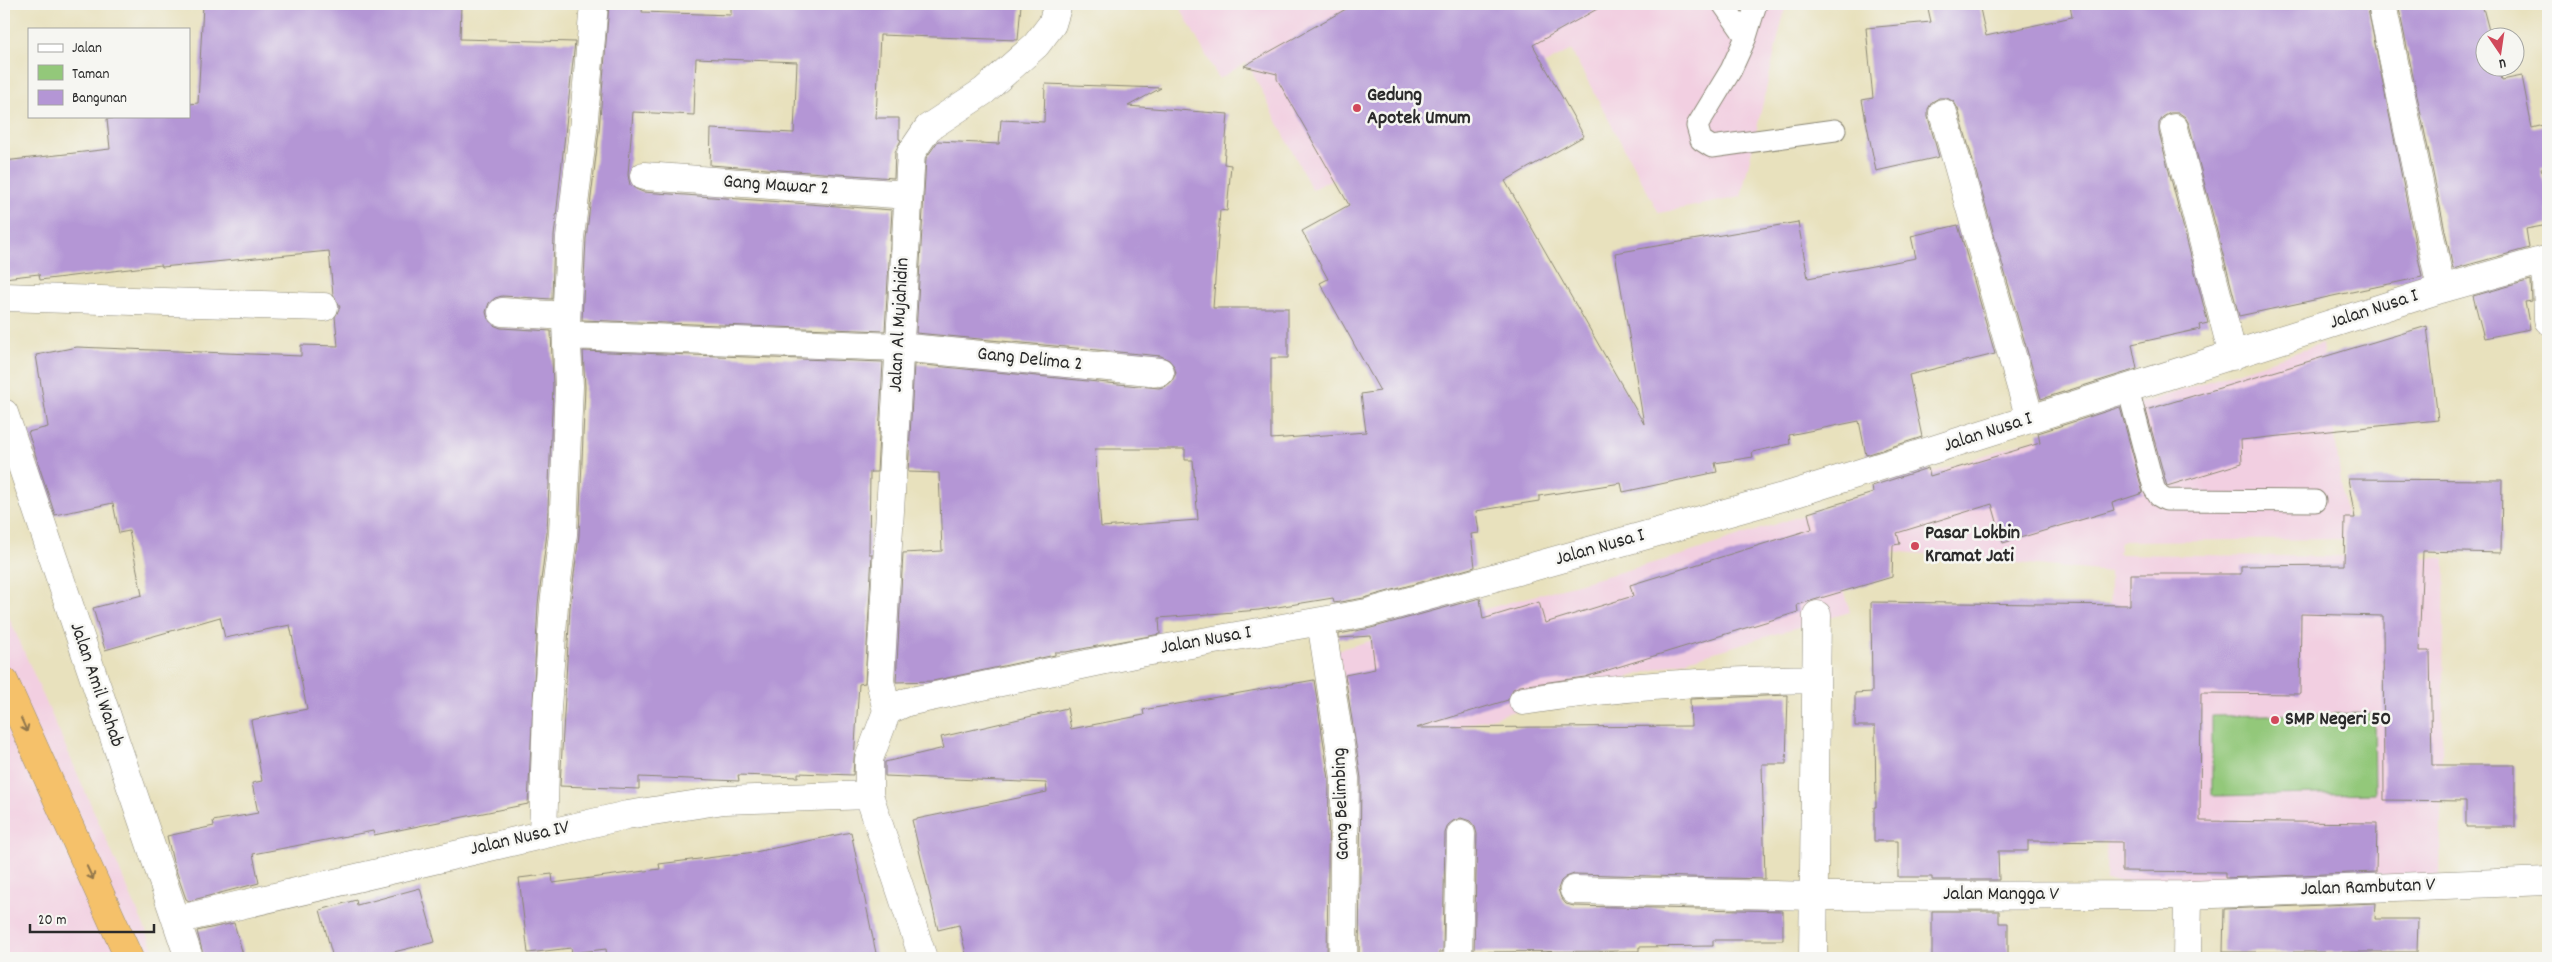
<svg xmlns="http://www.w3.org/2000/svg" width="2552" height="962" font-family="Dekko,sans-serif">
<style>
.built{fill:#f2cfe1}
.green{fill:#93c87a;stroke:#5f7a52}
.building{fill:#b496d5;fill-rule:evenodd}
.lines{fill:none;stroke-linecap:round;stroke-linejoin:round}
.lane-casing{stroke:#8a8674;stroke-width:23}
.street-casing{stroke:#8a8674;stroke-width:29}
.highway-casing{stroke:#8a8674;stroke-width:29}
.lane{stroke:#fff;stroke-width:21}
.street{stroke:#fff;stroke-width:28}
.highway{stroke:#f5c16b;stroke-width:28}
.oneway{stroke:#90764b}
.poi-dot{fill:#d1495b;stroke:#f6f6f2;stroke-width:2}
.labels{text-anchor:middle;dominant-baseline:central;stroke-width:5;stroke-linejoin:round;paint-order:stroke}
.poi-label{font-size:20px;font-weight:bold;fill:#2b2b2b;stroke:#f6f6f2;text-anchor:start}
.street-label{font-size:20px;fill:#2b2b2b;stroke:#f6f6f2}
</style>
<rect width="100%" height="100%" fill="#f6f6f2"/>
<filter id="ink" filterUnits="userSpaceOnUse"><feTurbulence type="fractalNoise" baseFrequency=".02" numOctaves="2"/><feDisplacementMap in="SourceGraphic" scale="10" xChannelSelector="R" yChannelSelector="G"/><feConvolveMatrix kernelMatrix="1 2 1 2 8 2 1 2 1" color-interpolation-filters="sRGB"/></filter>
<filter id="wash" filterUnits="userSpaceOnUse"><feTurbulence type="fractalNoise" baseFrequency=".0096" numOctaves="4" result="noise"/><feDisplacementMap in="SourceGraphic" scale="20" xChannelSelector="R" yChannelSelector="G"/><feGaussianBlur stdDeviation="1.12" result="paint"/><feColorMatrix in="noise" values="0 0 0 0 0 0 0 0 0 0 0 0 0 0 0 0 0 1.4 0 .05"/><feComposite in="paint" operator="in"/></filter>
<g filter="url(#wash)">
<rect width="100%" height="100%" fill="#e8e1bd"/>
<path class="built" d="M1178,4H1786L1741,197L1659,213L1571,50L1312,190L1247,62L1219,79Z
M2322,344L2349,539L2120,541L2118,554L2445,558L2440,885L2106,881L2110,572L1881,550L1837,561L1850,612L1362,756L1337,650L1682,555Z
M4,606L158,958H4Z"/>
<path class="green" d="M2374,713L2375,793L2212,796V716Z"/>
<g id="blocks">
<path class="building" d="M203,4H461L460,39L575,42L554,236L552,299L502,296L495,298L489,303L486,312L488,319L493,325L501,328L551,331L553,386L547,533L538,604L528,804L374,835L373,831L253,854L259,883L189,901L186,899L173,862L167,836L214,826L213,821L258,813L252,783L262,781L251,720L307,709L290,625L225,638L220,617L105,650L93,608L142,595L129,531L119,533L113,503L55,515L28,432L48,427L36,355L77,347L301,356V345L338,346L335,317L340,307L333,295L329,251L162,267L161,265L40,280L39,274L4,278V161L110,149L107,119L130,116H189V104L198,103Z
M609,4H643L642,12L731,15V4H1021L1018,40L880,35L876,118H899V139L901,140L895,152L894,178L710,165L711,129L794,133L797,62L696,58L694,115L633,112L628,175L630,185L636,189L643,192L892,210L885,331L582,320L586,239L599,131Z
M1355,4H1606L1533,45L1584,136L1505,181L1644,424L1615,253L1798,222L1808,278L1916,258L1911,236L1958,225L1995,354L1909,375L1922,437L1866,455L1859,421L1789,435L1790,444L1752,452L1753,457L1715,463L1717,472L1623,492L1621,483L1539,496V501L1476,511L1479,533L1471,534L1475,567L1364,598L1334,603L1333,598L1259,610L1159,618L1160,634L1066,652H1055V655L933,681L896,682L903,553L942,551L939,473L908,472L914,364L1159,388L1166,386L1172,381L1176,373L1174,366L1169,360L1161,356L916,333L926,158L938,141L999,144L1001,120L1044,122L1045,84L1161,88L1128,106L1228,114L1224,164L1231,165L1227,211L1220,210L1213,308H1288V358H1271V439L1366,432L1361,394L1380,391L1320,283L1328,279L1302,231L1349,205L1277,79V74L1244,66ZM1095,449H1185V460H1193L1198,520L1101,527Z
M1927,4H1979L1986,36L2072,17L2070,4H2367L2422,277L2239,316L2189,124L2185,117L2179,113H2170L2163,117L2159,123V132L2208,323L2199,325L2200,329L2132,344L2137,369L2041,399L1958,109L1954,102L1947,98H1939L1932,102L1928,109V117L1939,157L1876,171L1862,100L1873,98L1866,28L1931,22Z
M2398,4H2482L2491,38H2484V68H2499L2502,80L2522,76L2532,128L2548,124V167L2541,168L2548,202V225L2526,229L2529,248L2453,269Z
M2531,280L2532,301L2525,302L2530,329L2484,338L2473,296Z
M2427,326L2438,420L2241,440L2242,463L2167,486L2166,483L2146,410Z
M583,351L883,362L877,472H870L869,554H872L865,683L859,684L853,775L798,773V777L738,775L739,781L639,777V789L560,786L570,607L579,535L585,387Z
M2120,407L2143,493L2112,503L2114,510L2003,543L1992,504L1897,533L1900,544L1893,545L1892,577L1797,605L1798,612L1585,677L1520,686L1513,689L1508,700L1416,728L1691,726L1690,699L1788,695L1786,764H1762L1765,879L1574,874L1566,877L1561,881L1558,889L1561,898L1566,904L1574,906L1783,911V940H1713V946L1639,947V951L1474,952L1477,834L1475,827L1470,821L1461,818L1453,821L1448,825L1445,833L1443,952H1439V958H1359L1361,778L1345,675L1375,669L1371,636L1339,638V634L1371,628L1480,598L1483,619L1539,602L1545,623L1633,596L1630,585L1812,529L1808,513L1873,493L1872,486L1928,468L1930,476L2040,443L2038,433Z
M2348,479L2502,480L2501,553L2423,551L2419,651H2430L2432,765H2515V827H2466V801L2384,800L2383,616L2301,614L2300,694L2201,693L2200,821L2377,823L2376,872L2225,878V872L2122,871V842L2028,841V851H1998L1999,880H1932V877H1898V841H1874V807H1876L1875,726H1855V693L1872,692L1871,602L2130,605V574H2241V566L2344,565L2345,518H2355Z
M1314,680L1329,779L1327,958H967L959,925L938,930L912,820L1047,792L1046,783L885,776V762L944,748L941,737L1067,708L1071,729L1144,715L1143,710Z
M851,832L877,958H607L606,949L572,953L571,948L528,953L519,878L552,874L553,883L660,869L659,864L755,852Z
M420,888L435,942L369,958H333L320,910L356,900L357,905Z
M2376,903L2375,919H2418L2417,952H2223L2224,909Z
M1932,911H1999V923H2008V958H1932Z
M234,923L244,958H204L197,931Z"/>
</g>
</g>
<g filter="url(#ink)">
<use href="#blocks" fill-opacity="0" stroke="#8a8674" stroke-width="1"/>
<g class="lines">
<g class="lane-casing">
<path id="lane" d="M1723,4L1746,37
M1756,4L1746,37L1731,70L1697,126L1701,140L1712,147L1835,130
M2128,389L2154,488L2159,496L2166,500L2315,501"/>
</g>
<g class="street-casing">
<path id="street" d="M2382,4L2441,289
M1943,113L2030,419
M2174,128L2233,356
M644,176L908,195
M2544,261L2547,282L2548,320
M4,297L324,307
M502,312L566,316
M567,335L899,347L1160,372
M4,413L189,958
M1321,621L1345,778L1343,958
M1523,701C1621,685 1718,681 1816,679
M887,711L880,681L911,153L928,128L984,91L1036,45L1052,24L1058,4
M543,834L547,709L554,605L563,534L569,386L566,324L570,238L583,130L594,4
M1574,890L1813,896L2188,895L2548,881
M176,920L627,815L724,800L869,795
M923,958L869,795V759L887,711L907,702L1134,654L1367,613L1790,495L2441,289L2548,259
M1458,958L1461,834
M1813,958L1817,615
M2187,958L2188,895"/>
</g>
<g class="highway-casing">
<path id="highway" d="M4,681L129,958"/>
</g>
<use href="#lane" class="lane"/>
<use href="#street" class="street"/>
<use href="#highway" class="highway"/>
</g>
<defs><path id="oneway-shaft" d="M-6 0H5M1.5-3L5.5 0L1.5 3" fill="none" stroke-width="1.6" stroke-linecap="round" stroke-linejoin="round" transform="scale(1.25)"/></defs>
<g class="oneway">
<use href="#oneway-shaft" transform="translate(24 725) rotate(66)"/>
<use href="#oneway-shaft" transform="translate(90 873) rotate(65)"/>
</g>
</g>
<g class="poi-dot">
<circle cx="1357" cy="108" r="5"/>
<circle cx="1915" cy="546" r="5"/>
<circle cx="2275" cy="720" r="5"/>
</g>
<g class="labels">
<g class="poi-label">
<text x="1367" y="96">Gedung<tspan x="1367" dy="23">Apotek Umum</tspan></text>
<text x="1925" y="534">Pasar Lokbin<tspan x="1925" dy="23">Kramat Jati</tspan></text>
<text x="2285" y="720">SMP Negeri 50</text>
</g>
<g class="street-label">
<text transform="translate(776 186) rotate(4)">Gang Mawar 2</text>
<text transform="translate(2374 310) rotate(-18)">Jalan Nusa I</text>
<text transform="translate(900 325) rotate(-87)">Jalan Al Mujahidin</text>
<text transform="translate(1030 360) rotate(6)">Gang Delima 2</text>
<text transform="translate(1988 433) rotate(-18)">Jalan Nusa I</text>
<text transform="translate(1600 548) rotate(-16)">Jalan Nusa I</text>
<text transform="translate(1206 641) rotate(-10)">Jalan Nusa I</text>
<text transform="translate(96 685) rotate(71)">Jalan Amil Wahab</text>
<text transform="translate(1342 804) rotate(-92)">Gang Belimbing</text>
<text transform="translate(520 839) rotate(-13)">Jalan Nusa IV</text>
<text transform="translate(2368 888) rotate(-2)">Jalan Rambutan V</text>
<text x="2001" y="895">Jalan Mangga V</text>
</g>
</g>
<rect width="2552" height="962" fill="none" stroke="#f6f6f2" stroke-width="20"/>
<rect x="28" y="28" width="162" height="90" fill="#f6f6f2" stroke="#a5a5a2"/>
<rect x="38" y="44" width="25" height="8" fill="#ffffff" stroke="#a5a5a2"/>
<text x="72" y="52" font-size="15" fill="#2b2b2b">Jalan</text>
<rect x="38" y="65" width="25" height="15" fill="#93c87a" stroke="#a5a5a2"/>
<text x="72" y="78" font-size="15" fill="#2b2b2b">Taman</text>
<rect x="38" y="90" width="25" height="15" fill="#b496d5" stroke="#a5a5a2"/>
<text x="72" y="102" font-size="15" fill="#2b2b2b">Bangunan</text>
<g transform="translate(2500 52) rotate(167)"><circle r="24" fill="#f6f6f2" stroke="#a5a5a2"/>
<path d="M0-4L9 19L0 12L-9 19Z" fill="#d1495b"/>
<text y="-8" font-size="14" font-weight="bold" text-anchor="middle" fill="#2b2b2b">U</text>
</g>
<path d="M30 924v8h124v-8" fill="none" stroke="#2b2b2b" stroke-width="2.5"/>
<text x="38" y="924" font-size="15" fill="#2b2b2b" stroke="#f6f6f2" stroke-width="4" paint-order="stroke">20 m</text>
</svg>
